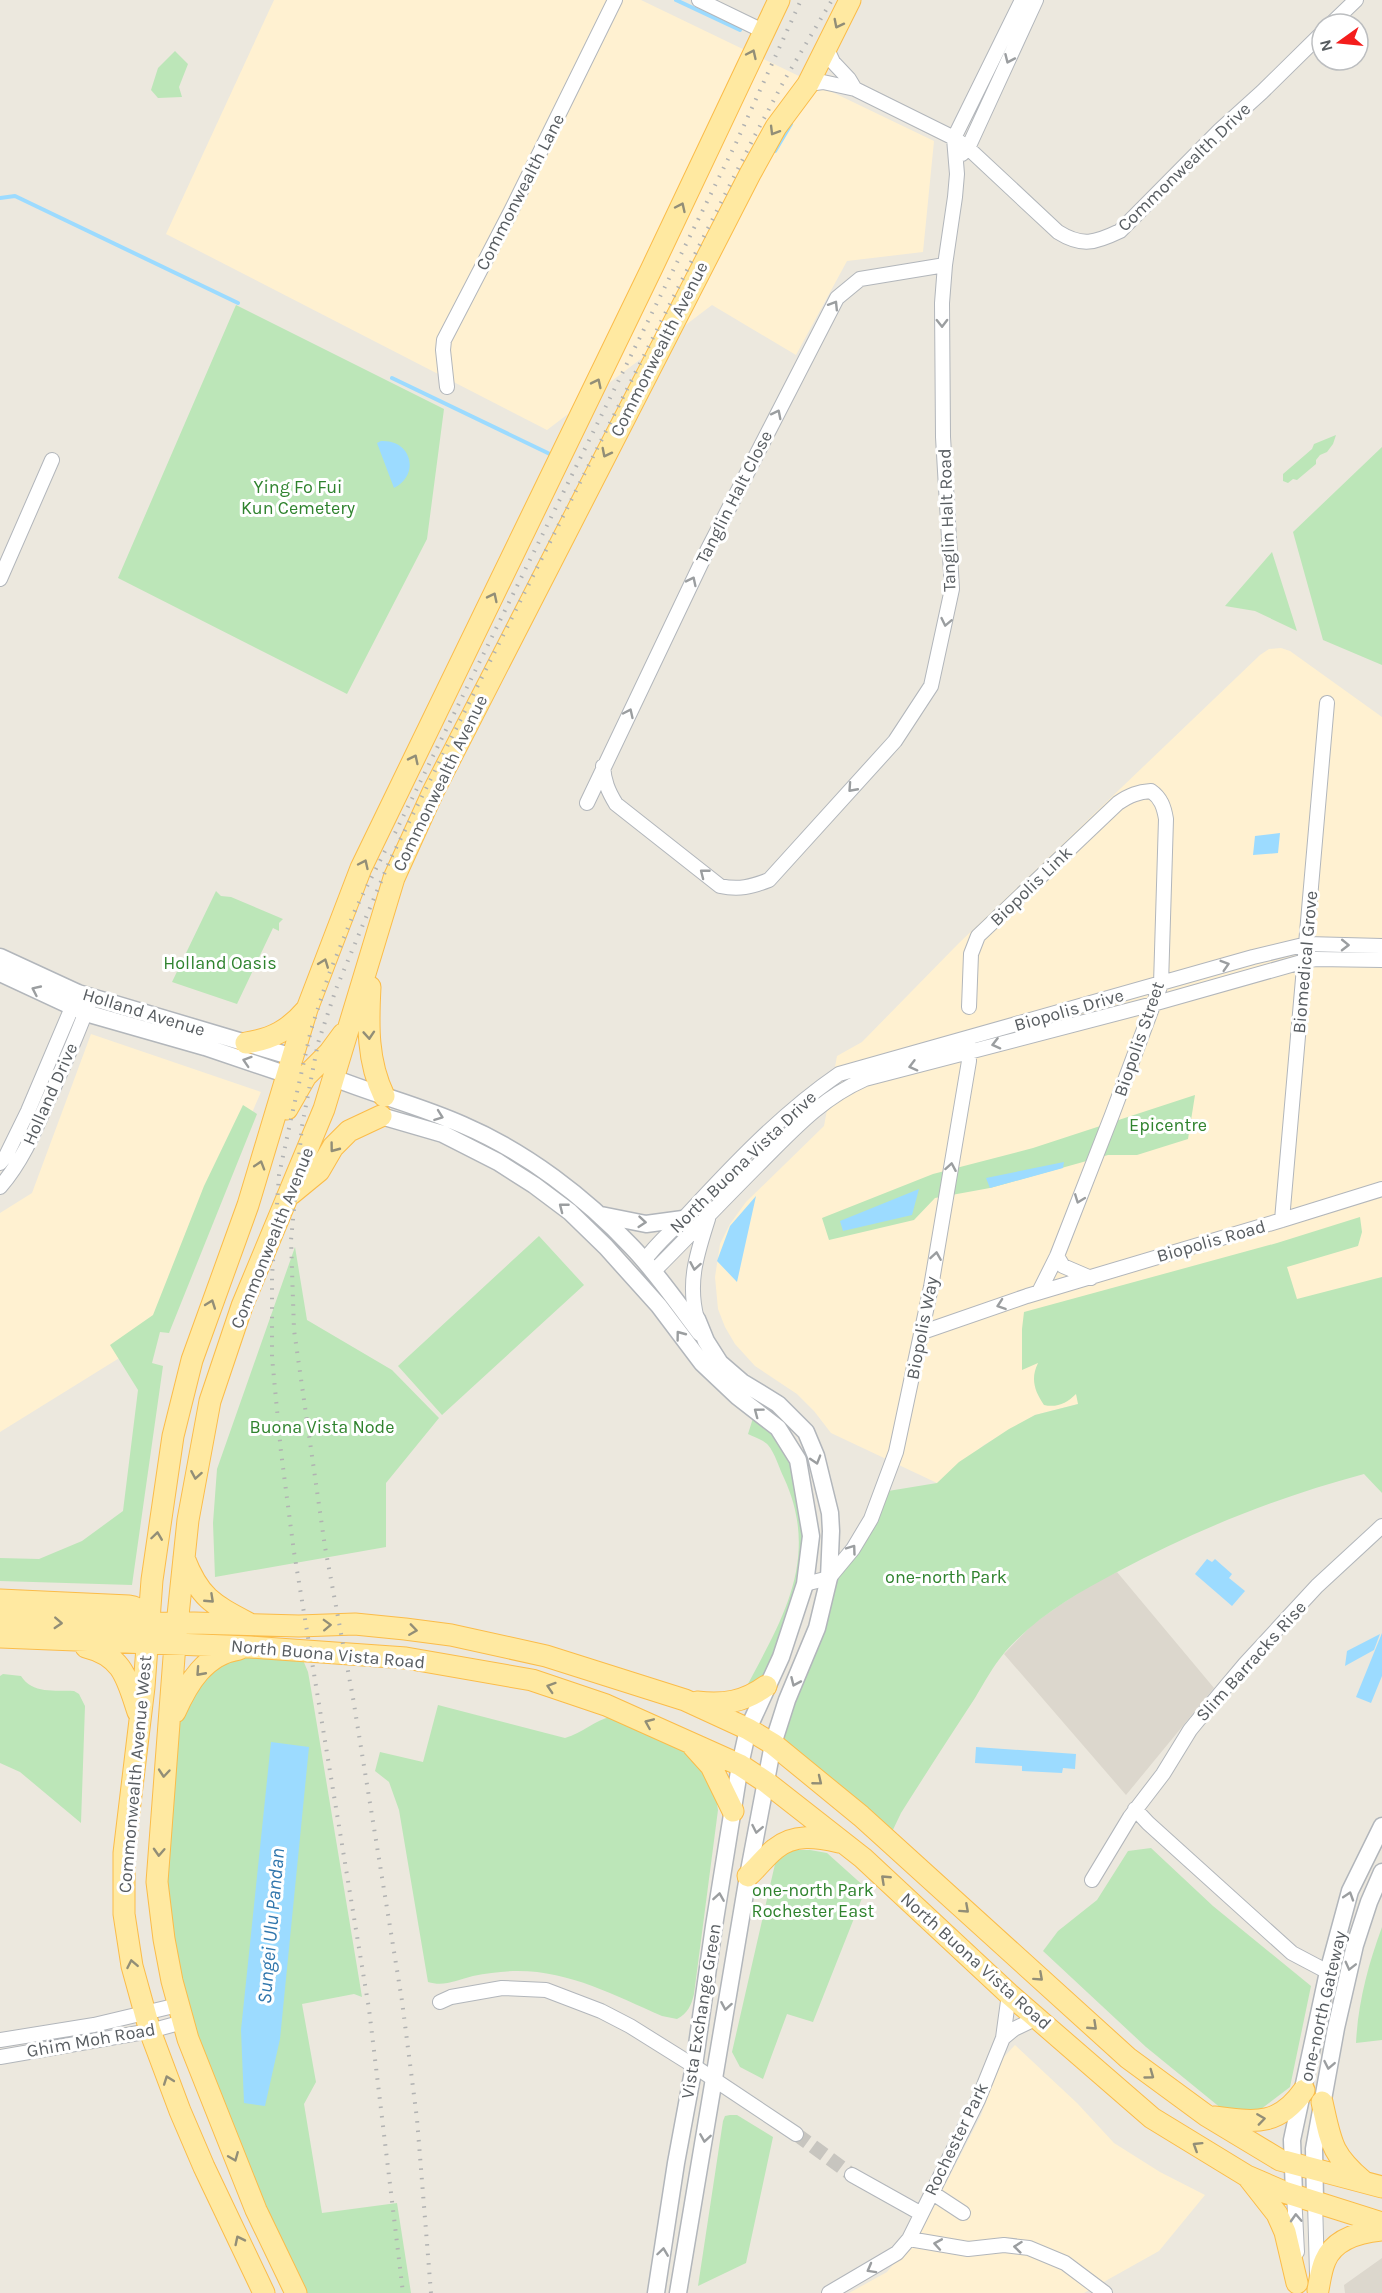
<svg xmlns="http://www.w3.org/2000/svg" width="1382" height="2293" font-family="Karla,sans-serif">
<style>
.commercial{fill:#fff1d1}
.education{fill:#dcd7cd}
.green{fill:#bce6b8}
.water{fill:#9cdbff}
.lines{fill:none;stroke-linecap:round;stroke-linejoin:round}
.stream{stroke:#9cdbff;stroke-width:4}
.minor-tunnel{stroke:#c7c5bf;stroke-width:14;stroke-dasharray:14 7;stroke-linecap:butt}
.minor-casing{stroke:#b2b6bb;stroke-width:16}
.tertiary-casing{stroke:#b2b6bb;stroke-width:19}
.primary-casing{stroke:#fbbc49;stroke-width:23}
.minor{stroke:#fff;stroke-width:14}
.tertiary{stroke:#fff;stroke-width:16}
.primary{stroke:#ffe9a1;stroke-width:21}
.rail{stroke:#b1b2b2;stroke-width:4;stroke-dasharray:1.5 8;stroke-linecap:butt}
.oneway{stroke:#928e77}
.oneway2{stroke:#9b9ea0}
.labels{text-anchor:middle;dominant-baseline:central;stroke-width:6;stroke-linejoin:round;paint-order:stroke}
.street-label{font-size:18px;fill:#585d61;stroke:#fff}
.park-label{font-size:18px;fill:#2f832e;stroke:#fff}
.water-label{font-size:20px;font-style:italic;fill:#3177ad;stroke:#fff}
</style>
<rect width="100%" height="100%" fill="#ece8de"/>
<path class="commercial" d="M274,0H641L934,141L923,252L847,261L796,355L712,305L547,430L166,234Z
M1281,648L1290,651L1382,717V1332L1235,1364L1035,1415L984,1445L937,1483L831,1433L814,1411L797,1394L755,1366L735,1344L725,1327L718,1309L715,1277L720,1244L730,1224L746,1202L824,1126L837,1056L862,1042L959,943L1260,655L1269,649Z
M91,1034L261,1092L157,1330L129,1352L0,1432V1213L32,1193Z
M1015,2045L1077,2103L1114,2143L1160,2172L1205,2195L1159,2251L1084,2293H849L887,2272L923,2228L981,2115L1002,2059Z"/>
<path class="education" d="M1117,1572L1214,1688L1126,1795L1004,1654L1033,1624L1060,1605L1094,1583Z
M1382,2258V2293H1345L1344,2285Z"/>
<path class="green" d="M175,51L188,64L179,87L182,97L158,98L151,90L158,68Z
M236,305L444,409L427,539L347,694L118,578Z
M1336,435L1333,444L1327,452L1320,455L1316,460V464L1297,480L1293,479L1288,483L1283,481V474L1312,449L1314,444Z
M1382,447V665L1323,640L1293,532Z
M1272,552L1297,631L1255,611L1225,606Z
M216,891L221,896L231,897L283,919L279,923V931L273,928L237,1004L172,982Z
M1195,1095L1188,1139L1137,1155H1108L990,1188L935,1198L914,1220L829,1240L822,1218L933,1174L1033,1148Z
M243,1105L257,1114L169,1333L160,1332L152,1363L163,1366L132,1585L0,1581V1558L39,1559L82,1541L123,1511L138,1390L110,1345L153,1315L204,1186Z
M1360,1217L1362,1232L1358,1246L1287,1267L1297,1299L1382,1277V1493L1364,1474C1278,1497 1198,1529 1119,1571C1077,1593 1037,1616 1005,1652C993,1666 984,1683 975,1698C950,1736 925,1775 901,1813L890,1836L773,1744L829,1578L882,1492L937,1483L959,1462L1009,1429L1035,1415L1078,1404L1076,1394C1067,1403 1057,1408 1044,1405C1035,1392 1030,1379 1038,1363L1022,1370V1329L1024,1312L1277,1243Z
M539,1236L584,1285L442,1415L398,1366Z
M295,1247L307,1320L392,1370L439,1418L386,1483V1547L215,1577L213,1523L217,1469Z
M759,1399L774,1413L782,1423L811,1536L803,1579L765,1686L739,1701C777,1627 823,1563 784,1478C779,1468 775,1453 768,1445C764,1440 754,1437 748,1434Z
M298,1648L308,1672L311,1689L362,1997L354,1994L302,2004L316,2082L304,2104L322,2213L397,2203L411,2293H296L172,1981L163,1790L186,1689L228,1650Z
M3,1674L21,1676C32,1694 55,1690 74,1691L79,1694L85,1706L81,1823L20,1772L0,1763V1676Z
M438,1705L565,1738C583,1733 594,1720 613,1716L694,1753L716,1797L718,1810L694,1994C691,2006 688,2013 677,2019L662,2016C616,1996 570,1971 518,1971C503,1971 488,1973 473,1976C457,1980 444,1987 428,1982L399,1810L389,1782L375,1771L380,1752L423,1762Z
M1151,1848L1213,1906L1311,1986L1290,2087L1261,2109H1222L1146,2047L1043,1951L1058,1931L1097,1900L1128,1851Z
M793,1850H810L827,1853L866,1888L813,2022L787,2014L763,2079L740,2067L732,2052L775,1864L784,1855Z
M1382,1927V2040L1356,2043C1358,2003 1368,1965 1382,1927Z
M730,2115H737L773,2137L746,2263L698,2286L723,2121L725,2116Z"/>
<path class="water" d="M381,441C411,439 421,474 394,488L377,443Z
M1280,833L1278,853L1253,855L1255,836Z
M1064,1162L1063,1168L990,1188L986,1178Z
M919,1189L912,1215L843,1231L840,1221Z
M756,1196L737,1282L717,1261L730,1226Z
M1207,1559L1212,1562L1215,1559L1232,1574L1229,1578L1245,1591L1232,1606L1195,1574Z
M1382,1633V1676L1371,1703L1356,1697Z
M1380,1634L1374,1650L1345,1666L1347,1651Z
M271,1742L309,1747L280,2039L265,2106L244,2103L241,2030Z
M976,1747L1076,1754L1075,1769L1063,1768L1062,1773L1022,1771V1766L975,1763Z"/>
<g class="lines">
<path class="stream" d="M676,0L740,30
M775,151L791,124
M0,198L15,196L238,303
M392,378L554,456"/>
<path class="minor-tunnel" d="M796,2134L852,2175"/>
<g class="minor-casing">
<path id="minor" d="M699,0L763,31
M1331,24L1356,0
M826,47L833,62L849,79L855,89
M808,84L823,82L855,89L954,138L968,148L1058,232C1082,247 1095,243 1120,231L1220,130L1262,92L1322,33
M962,154L968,148L1036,0
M447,387L443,350L444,340L511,211L615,0
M0,579L52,460
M603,766C604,781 608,791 616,804L720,886C739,890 751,887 769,880L895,741L931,686L952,589L943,437L942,303L945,265L955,197L957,174L954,138L1022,0
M587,803L707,551L837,298L860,279L945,265
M969,1007L971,954L978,936L1118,803C1130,795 1138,792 1151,791C1161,798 1164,807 1166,819L1161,984L1112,1115L1057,1256L1039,1292
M0,1163L6,1156L28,1111L76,998
M0,1187C26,1157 39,1120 55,1085C67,1058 79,1031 89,1003
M1282,1220L1327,703
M1057,1256L1063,1266L1091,1278
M644,1261C656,1244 671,1232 685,1217C732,1166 782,1113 839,1074L1253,957L1307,944L1382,946
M653,1272C690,1235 725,1198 762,1161C795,1128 822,1098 865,1079L1153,1004L1305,961L1316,959L1382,960
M697,1319C687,1282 697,1254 708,1219
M923,1332L1027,1296L1282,1220L1382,1189
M805,1584L829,1578L853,1549L871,1519L896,1452L931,1287L969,1061L968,1045
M1135,1809L1148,1823L1292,1953L1328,1972
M1092,1880L1130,1817L1163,1774L1190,1730L1208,1708L1245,1664L1317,1586L1382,1526
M440,2002L451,1997L502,1988L546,1990L601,2011L630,2026L694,2066L796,2134
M1003,2038L1014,2029L1037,2018
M0,2040L94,2025L178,2005
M0,2057L150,2031L183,2022
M852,2175L920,2213
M931,2192L963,2213
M1294,2194L1297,2252
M1315,2201L1317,2274
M909,2239L968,2249L1004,2245L1029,2248L1065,2263L1105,2293
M829,2293L897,2253L909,2239L978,2100L1003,2038L1009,1994"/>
</g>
<g class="tertiary-casing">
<path id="tertiary" d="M0,957L78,993L293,1057
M0,973L86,1013L205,1047L288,1075
M334,1078C376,1095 421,1106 463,1125C526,1152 585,1197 632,1247C657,1273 678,1304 700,1333
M381,1116L443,1134L498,1162L534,1185L570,1212L606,1247L659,1306L702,1363L738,1397L778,1428L798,1460L811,1536L805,1584L781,1657L748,1729L740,1765L714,1926L694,2066L676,2163L656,2293
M601,1215L646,1224L683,1219
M1294,2194L1292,2140L1328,1972L1350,1891L1382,1826
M1315,2201L1314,2149L1336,2028L1355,1945L1369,1902L1382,1872
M678,2293L748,1876L773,1744L787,1700L817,1628L829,1578L831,1531L830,1513L816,1456L806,1432L778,1404L742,1382L720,1363L706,1341L697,1319"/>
</g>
<g class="primary-casing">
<path id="primary" d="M370,987C368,1025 367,1061 384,1096
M246,1043C272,1039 289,1030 306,1010
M287,1109L306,1076L329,1053L343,1034
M291,1194L319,1171L333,1147L349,1131L381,1116
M184,1558C199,1597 212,1604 248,1623
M0,1600L129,1606L134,1607L148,1624
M0,1620L80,1624L194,1623L299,1626L355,1624L405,1629L451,1635L546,1656L685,1700L748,1729L773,1744L861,1816L1128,2058L1207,2116L1280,2160L1382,2187
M0,1637L250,1647L406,1658L532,1680L606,1705L740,1765L766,1782L863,1858L1009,1994L1152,2118L1247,2176L1284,2192L1382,2223
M86,1647C123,1656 127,1679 138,1712
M697,1702C724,1705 744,1702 766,1686
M175,1712C188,1683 205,1654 239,1649
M693,1746L711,1766L733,1811
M748,1876C758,1867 765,1857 775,1849C794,1833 817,1837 839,1842
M1322,2102C1331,2142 1331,2154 1363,2181
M1214,2117C1255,2122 1278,2127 1304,2090
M1248,2177L1277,2214L1285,2232L1297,2283
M1318,2290C1320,2280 1321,2270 1325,2261C1334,2239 1361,2232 1382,2230
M264,2293L204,2167L180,2111L150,2031L132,1966L124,1914V1853L144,1687L152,1580L173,1436L192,1360L248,1205L307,1009L361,868L651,270L779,0
M296,2293L256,2210L188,2039L172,1981L164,1939L157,1882L175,1644L188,1520L210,1401L242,1306L324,1109L394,878L433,792L750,174L776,127L808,84L850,0"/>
</g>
<use href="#minor" class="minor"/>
<use href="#tertiary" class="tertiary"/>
<use href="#primary" class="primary"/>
<path class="rail" d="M395,833L736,143L801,0
M385,851L356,908L329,974L311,1030L291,1119L279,1175L272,1276V1357L281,1452L294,1552L369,2009L403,2293
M431,2293L417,2119L402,2001L353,1698L325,1547L294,1330L291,1240L302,1126L318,1043L336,989L390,860L753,139L785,79L832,0"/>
</g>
<defs><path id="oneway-chevron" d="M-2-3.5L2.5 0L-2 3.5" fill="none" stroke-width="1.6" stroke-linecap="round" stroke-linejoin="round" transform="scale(1.5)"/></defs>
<g class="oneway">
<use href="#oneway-chevron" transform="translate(838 24) rotate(117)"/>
<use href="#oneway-chevron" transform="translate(752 54) rotate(-65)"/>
<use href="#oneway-chevron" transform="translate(774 131) rotate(121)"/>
<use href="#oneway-chevron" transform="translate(681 207) rotate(-65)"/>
<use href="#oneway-chevron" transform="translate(597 383) rotate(-64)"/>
<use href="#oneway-chevron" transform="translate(606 453) rotate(117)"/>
<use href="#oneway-chevron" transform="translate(493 597) rotate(-64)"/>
<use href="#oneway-chevron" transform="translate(414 759) rotate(-64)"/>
<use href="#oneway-chevron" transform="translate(364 864) rotate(-65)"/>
<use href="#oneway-chevron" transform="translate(324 963) rotate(-69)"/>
<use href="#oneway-chevron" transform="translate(369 1035) rotate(86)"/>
<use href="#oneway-chevron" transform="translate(334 1148) rotate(127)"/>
<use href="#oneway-chevron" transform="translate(260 1165) rotate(-73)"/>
<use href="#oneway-chevron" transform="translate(211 1304) rotate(-70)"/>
<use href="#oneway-chevron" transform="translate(196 1475) rotate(100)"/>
<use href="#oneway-chevron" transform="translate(157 1536) rotate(-82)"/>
<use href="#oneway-chevron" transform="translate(210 1599) rotate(43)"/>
<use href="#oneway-chevron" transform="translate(58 1623) rotate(3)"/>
<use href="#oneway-chevron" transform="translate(327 1625) rotate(-2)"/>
<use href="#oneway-chevron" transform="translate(413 1630) rotate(8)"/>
<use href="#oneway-chevron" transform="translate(200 1672) rotate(132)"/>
<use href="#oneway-chevron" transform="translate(551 1687) rotate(-162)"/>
<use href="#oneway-chevron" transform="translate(649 1723) rotate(-157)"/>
<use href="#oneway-chevron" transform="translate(164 1773) rotate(95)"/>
<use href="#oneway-chevron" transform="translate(818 1781) rotate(39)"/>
<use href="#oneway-chevron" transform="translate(159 1852) rotate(93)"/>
<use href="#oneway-chevron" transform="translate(885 1879) rotate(-137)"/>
<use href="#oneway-chevron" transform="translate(965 1909) rotate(42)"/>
<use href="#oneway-chevron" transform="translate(132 1964) rotate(-101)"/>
<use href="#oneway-chevron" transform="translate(1039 1977) rotate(42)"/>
<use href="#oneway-chevron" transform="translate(1093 2026) rotate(43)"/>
<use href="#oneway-chevron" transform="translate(1150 2075) rotate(36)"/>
<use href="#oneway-chevron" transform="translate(168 2080) rotate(-110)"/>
<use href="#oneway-chevron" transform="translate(1261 2119) rotate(-8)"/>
<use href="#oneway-chevron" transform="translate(1197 2146) rotate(-148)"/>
<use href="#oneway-chevron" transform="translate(234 2157) rotate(68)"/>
<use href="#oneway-chevron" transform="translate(239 2240) rotate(-116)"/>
</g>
<g class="oneway2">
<use href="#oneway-chevron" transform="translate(1009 59) rotate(114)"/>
<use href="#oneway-chevron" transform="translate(834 305) rotate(-58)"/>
<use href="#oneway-chevron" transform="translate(942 323) rotate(89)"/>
<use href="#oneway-chevron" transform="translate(777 414) rotate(-63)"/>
<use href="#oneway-chevron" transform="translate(692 581) rotate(-64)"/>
<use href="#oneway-chevron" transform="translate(946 622) rotate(102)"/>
<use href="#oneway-chevron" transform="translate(629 713) rotate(-65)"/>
<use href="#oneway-chevron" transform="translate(852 788) rotate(132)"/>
<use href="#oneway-chevron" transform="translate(704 873) rotate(-142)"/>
<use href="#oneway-chevron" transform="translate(1345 945) rotate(1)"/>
<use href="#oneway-chevron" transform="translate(1225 965) rotate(-17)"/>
<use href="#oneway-chevron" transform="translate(36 990) rotate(-155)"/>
<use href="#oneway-chevron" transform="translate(996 1044) rotate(166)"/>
<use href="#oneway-chevron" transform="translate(247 1061) rotate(-162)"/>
<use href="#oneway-chevron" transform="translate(913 1066) rotate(165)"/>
<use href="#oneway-chevron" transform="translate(439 1116) rotate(20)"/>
<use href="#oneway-chevron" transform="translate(951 1167) rotate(-80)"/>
<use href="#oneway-chevron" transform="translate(1079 1199) rotate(111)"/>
<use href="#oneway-chevron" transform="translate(563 1207) rotate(-142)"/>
<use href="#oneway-chevron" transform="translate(642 1222) rotate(5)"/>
<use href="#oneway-chevron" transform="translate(936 1256) rotate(-81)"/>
<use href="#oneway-chevron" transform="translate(695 1266) rotate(100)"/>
<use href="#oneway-chevron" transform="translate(1001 1305) rotate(161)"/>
<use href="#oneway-chevron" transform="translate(680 1335) rotate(-127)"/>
<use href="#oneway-chevron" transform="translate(758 1412) rotate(-143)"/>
<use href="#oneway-chevron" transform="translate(816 1460) rotate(73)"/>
<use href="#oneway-chevron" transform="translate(852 1549) rotate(-54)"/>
<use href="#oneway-chevron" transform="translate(795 1682) rotate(114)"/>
<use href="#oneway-chevron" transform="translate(757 1829) rotate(101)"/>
<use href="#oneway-chevron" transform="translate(1349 1896) rotate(-72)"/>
<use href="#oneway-chevron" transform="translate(719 1897) rotate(-81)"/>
<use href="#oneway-chevron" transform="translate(1350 1966) rotate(104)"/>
<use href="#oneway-chevron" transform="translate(726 2006) rotate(100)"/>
<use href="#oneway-chevron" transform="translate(1329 2065) rotate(101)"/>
<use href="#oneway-chevron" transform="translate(705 2138) rotate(99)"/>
<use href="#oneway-chevron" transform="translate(1296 2218) rotate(-93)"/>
<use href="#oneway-chevron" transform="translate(938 2244) rotate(-170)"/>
<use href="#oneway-chevron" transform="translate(1018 2247) rotate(-174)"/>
<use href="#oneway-chevron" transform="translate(663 2252) rotate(-82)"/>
<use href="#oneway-chevron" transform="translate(871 2269) rotate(151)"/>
</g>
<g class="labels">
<g class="street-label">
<text transform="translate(1184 167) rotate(-44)">Commonwealth Drive</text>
<text transform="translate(520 192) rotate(-63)">Commonwealth Lane</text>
<text transform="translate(659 349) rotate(-63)">Commonwealth Avenue</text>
<text transform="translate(734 497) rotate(-63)">Tanglin Halt Close</text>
<text transform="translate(947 520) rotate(-92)">Tanglin Halt Road</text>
<text transform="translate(440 783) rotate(-64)">Commonwealth Avenue</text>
<text transform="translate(1031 886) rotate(-44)">Biopolis Link</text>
<text transform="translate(1305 962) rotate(-85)">Biomedical Grove</text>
<text transform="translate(1069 1010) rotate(-16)">Biopolis Drive</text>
<text transform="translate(144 1012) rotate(17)">Holland Avenue</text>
<text transform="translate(1139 1039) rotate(-71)">Biopolis Street</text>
<text transform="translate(50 1094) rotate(-66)">Holland Drive</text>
<text transform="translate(743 1162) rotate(-44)">North Buona Vista Drive</text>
<text transform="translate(272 1238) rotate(-68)">Commonwealth Avenue</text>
<text transform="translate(1211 1241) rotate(-16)">Biopolis Road</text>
<text transform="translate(922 1328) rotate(-79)">Biopolis Way</text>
<text transform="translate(328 1654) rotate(5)">North Buona Vista Road</text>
<text transform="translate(1251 1661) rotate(-48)">Slim Barracks Rise</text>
<text transform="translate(135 1774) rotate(-85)">Commonwealth Avenue West</text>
<text transform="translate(976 1961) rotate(42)">North Buona Vista Road</text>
<text transform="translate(1323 2006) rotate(-77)">one-north Gateway</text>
<text transform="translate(701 2011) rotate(-81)">Vista Exchange Green</text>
<text transform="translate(91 2040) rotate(-10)">Ghim Moh Road</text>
<text transform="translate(956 2139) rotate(-64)">Rochester Park</text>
</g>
<g class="park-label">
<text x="298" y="487">Ying Fo Fui<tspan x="298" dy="21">Kun Cemetery</tspan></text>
<text x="220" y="963">Holland Oasis</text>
<text x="1168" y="1125">Epicentre</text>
<text x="322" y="1427">Buona Vista Node</text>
<text x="946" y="1577">one-north Park</text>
<text x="813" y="1890">one-north Park<tspan x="813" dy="21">Rochester East</tspan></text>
</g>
<g class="water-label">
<text transform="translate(271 1926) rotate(-85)">Sungei Ulu Pandan</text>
</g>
</g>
<g transform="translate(1340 42) rotate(255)"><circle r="28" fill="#ffffff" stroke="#bcbec0" stroke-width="1.5"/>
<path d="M0-4.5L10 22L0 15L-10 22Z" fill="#f41d1c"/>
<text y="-9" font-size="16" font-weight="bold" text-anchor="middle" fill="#585d61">N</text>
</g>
</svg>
